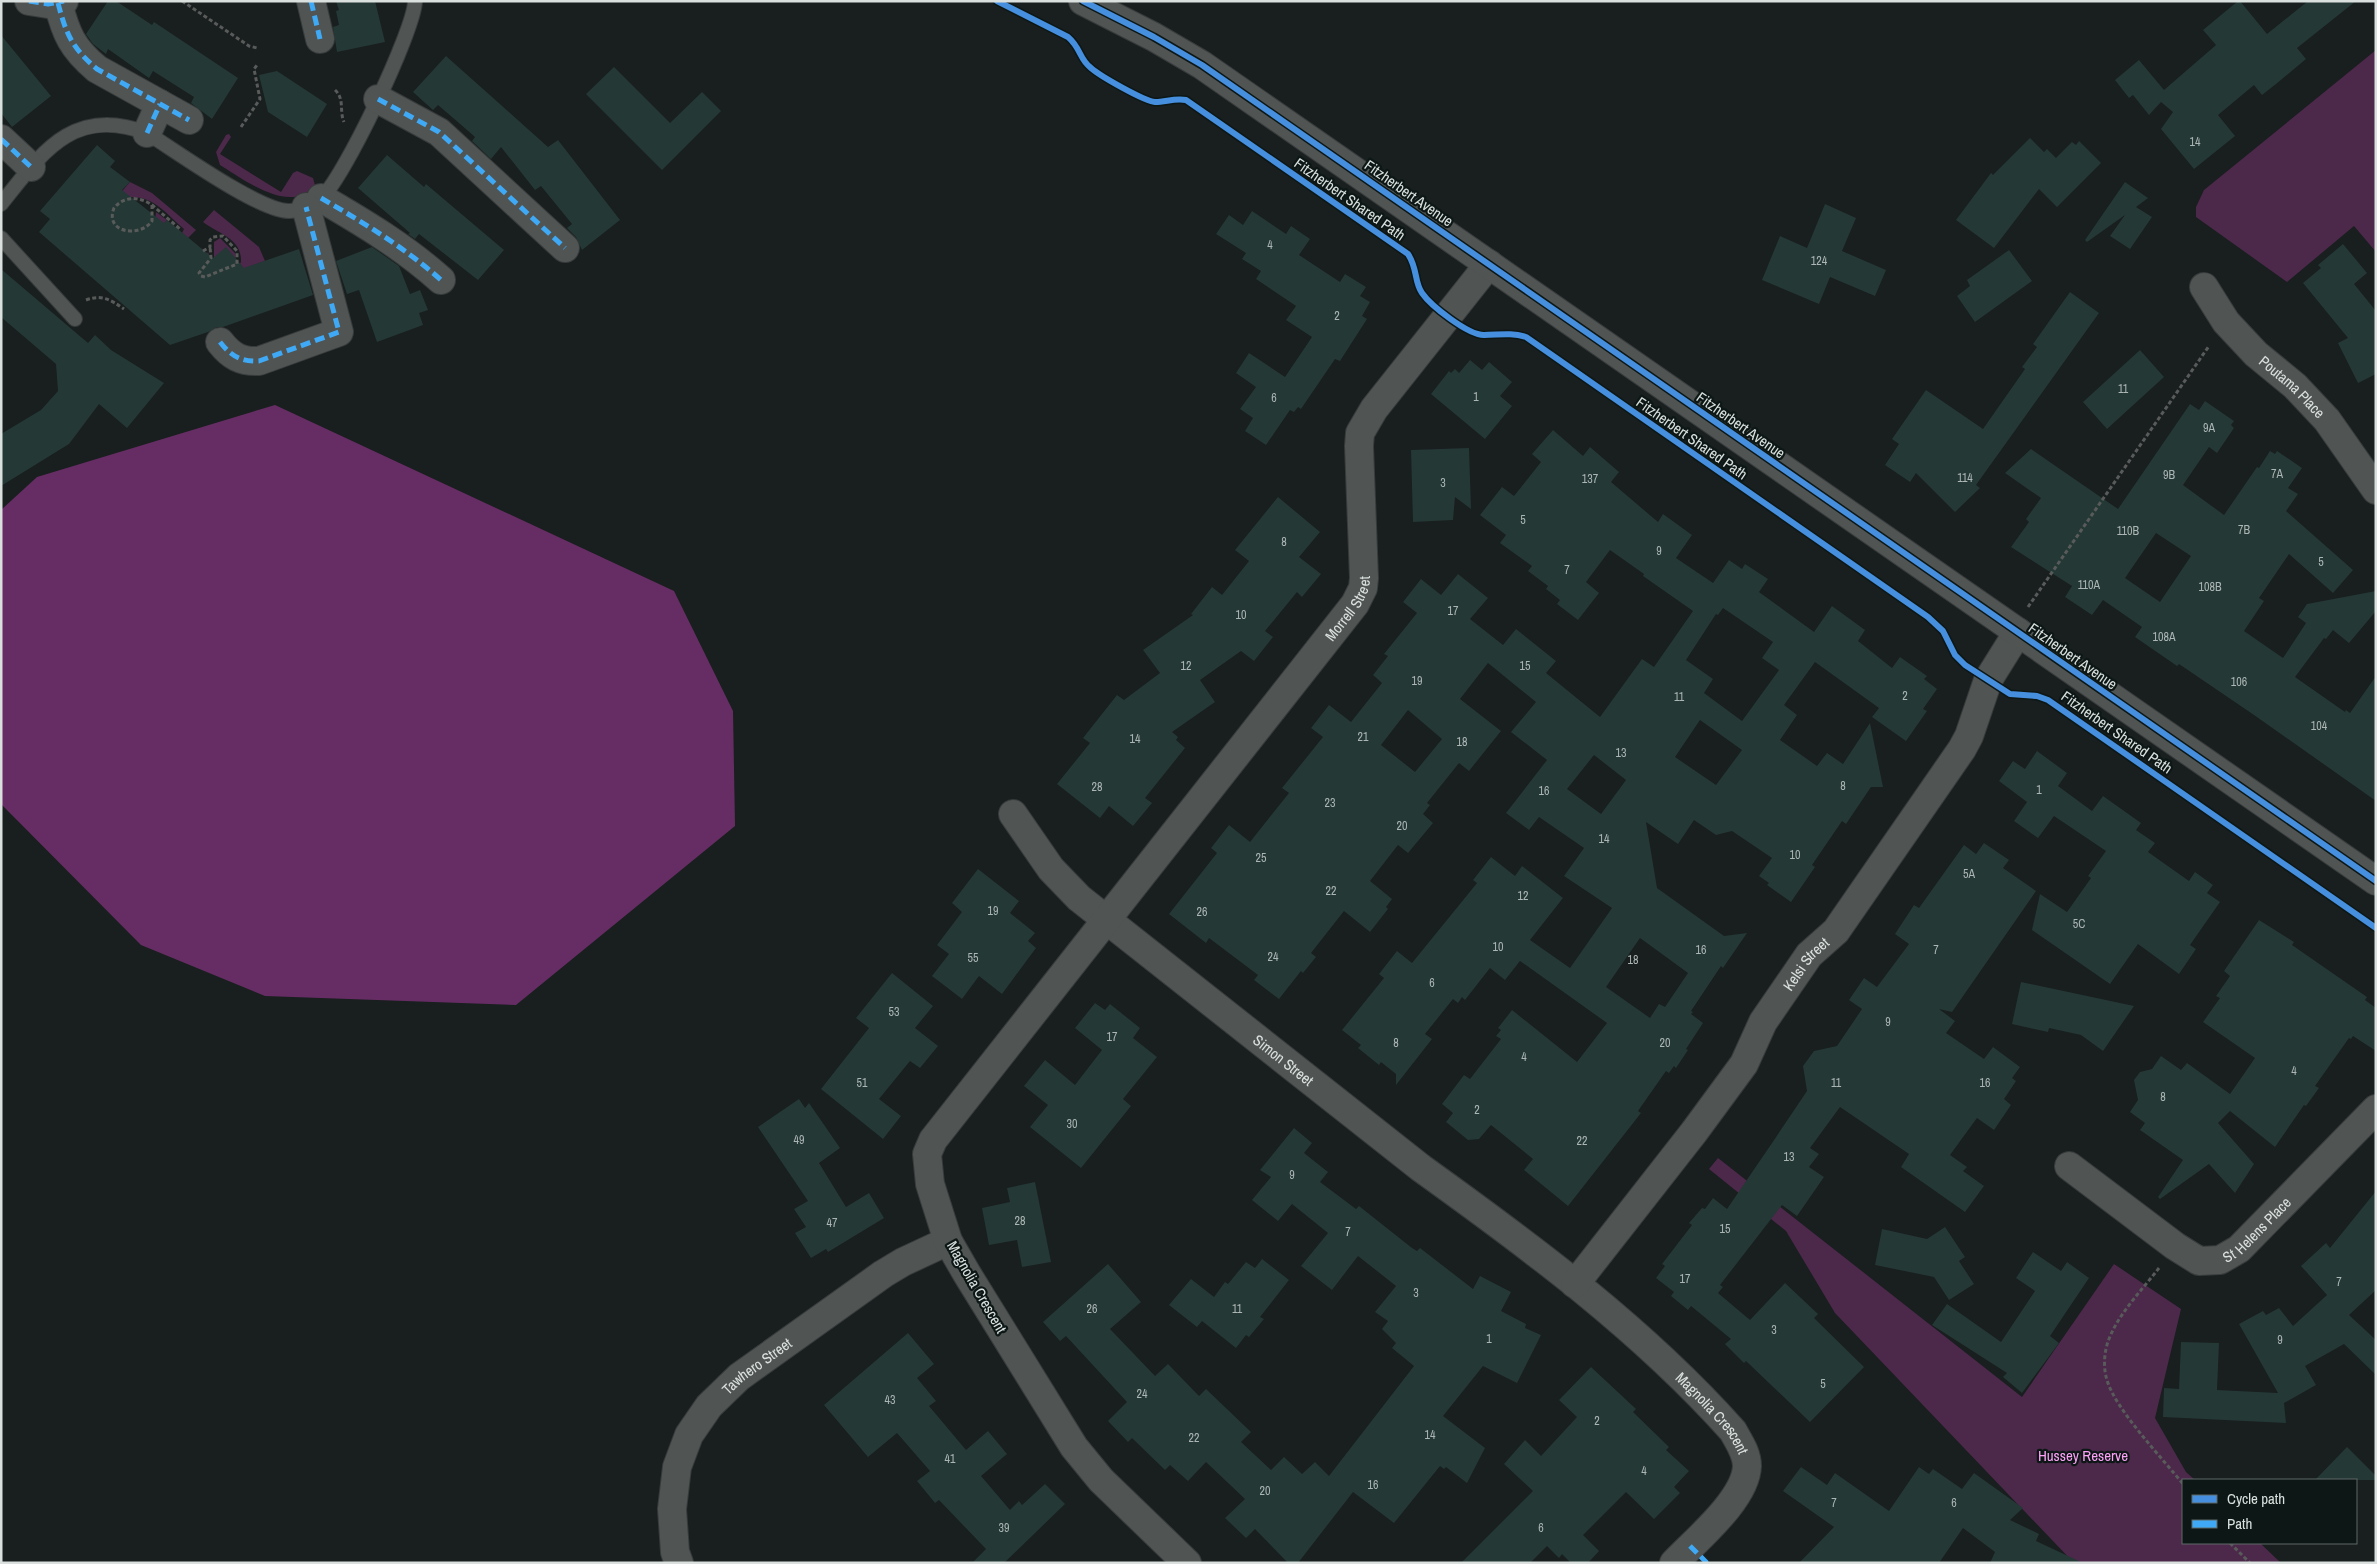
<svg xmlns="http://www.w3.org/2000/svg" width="2377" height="1564" font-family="'Archivo Narrow',sans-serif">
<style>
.green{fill:#4c284b}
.forest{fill:#662d65}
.building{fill:#243836;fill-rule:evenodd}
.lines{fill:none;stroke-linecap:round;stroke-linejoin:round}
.service-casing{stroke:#373b3b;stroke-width:16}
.minor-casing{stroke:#373b3b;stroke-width:30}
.tertiary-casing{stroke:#373b3b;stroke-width:30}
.path{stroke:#585b5a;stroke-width:3;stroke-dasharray:4 2.5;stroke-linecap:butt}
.service{stroke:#505453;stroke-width:14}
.minor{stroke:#505453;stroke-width:28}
.tertiary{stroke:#505453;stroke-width:28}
.quiet{stroke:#3fa9f5;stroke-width:5;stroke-dasharray:10 5;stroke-linecap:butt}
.cycleway-casing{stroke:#0d1816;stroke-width:9}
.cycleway{stroke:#468fdf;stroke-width:6}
.labels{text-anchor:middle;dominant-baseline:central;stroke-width:4.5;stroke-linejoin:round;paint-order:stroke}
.number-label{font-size:12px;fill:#acb6b4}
.street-label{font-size:15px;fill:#d9e0de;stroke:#0d1816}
.park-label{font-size:15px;fill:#fea0f8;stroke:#0d1816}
</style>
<rect width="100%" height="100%" fill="#191e1e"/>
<path class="green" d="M2376,50V252L2354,226L2287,282L2196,217V207L2204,190Z
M229,134L231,137L220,154L281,192L293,173L297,171L313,178L315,185C291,216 243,179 220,165L216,152L226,135Z
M130,182L152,193L196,230L188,238L182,233L184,229C164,212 150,191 122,199L155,221L156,212L167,220L138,254L98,219Z
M214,210L259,247L265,261L181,291L208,252L210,257L198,275L238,267L241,262C242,238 218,234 203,222Z
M220,238L235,253L236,262L214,259V242Z
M1718,1158L2022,1397L2114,1264L2181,1309L2155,1418L2186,1472L2195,1480H2183V1543H2260L2281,1563H2074L1835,1313L1786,1231L1709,1169Z"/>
<path class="forest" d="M275,405L674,591L733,711L735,826L516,1005L265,996L141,945L1,804V510L37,477Z"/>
<path class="building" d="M108,1H116L152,25L154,22L238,78L212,119L191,103L194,97L153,71L149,78L108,49L106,54L93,44L86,34Z
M336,1H375L385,42L337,52L333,27L339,25L336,11L339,10Z
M2238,1H2240L2267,34L2308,1H2356L2297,48L2306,59L2276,84L2262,95L2254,85L2218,115L2235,136L2194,169L2161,129L2173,112L2161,102L2149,115L2133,95L2129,98L2115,80L2139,60L2164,90L2216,45L2203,30Z
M1,35L51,96L12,127L1,113Z
M446,56L548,147L558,140L620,220L582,250L576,237L567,228L572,224L541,186L535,190L501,147L491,159L472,141L475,137L459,123L438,105L433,110L413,92Z
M614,67L670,123L702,92L721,111L662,170L586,94Z
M277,71L327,104L307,137L268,112L259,75Z
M2030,138L2044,152L2047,149L2056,158L2072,142L2076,145L2079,141L2101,163L2057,207L2039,189L1994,248L1956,220L1991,173L1993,175Z
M97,145L115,161L110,167L130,182L122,190L164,223L167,220L213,258L226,247L244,268L299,249L313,295L223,327H217L208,332L170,345L39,232L50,219L40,211Z
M387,155L424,187L426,184L504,250L478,280L419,234L415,239L408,234L410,233L358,188Z
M2125,182L2148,198L2136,207L2152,217L2130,249L2110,236L2125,215L2087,242L2085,240Z
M1825,204L1856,218L1842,251L1886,270L1875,296L1830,277L1819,304L1762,280L1780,236L1807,248Z
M1252,211L1286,234L1291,226L1310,239L1299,255L1340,282L1345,274L1366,287L1360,296L1370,302L1362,316L1367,319L1340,361L1335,359L1301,409L1298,407L1294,412L1290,410L1266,445L1245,431L1253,418L1240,409L1256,387L1236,373L1249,353L1285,377L1312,337L1286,320L1296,306L1256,279L1261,271L1242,259L1246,253L1216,234L1229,215L1243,225Z
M2343,244L2367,273L2354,284L2376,311V374L2358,383L2338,343L2348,338L2303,283L2321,268L2318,265Z
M372,247L399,266L410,294L420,290L428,310L419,313L423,325L377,342L359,290L347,294L336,261Z
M2009,250L2032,281L1975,322L1957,296L1970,286L1967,280Z
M1,269L88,343L95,335L111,350L164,383L127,428L99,404L69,444L1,486V434L41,410L58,391L56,364L1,317Z
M2070,292L2099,313L1976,485L1980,488L1955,512L1916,473L1910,482L1885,465L1899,444L1892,439L1926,390L1983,429L2025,369L2022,367L2037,347L2033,344Z
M2140,350L2164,377L2107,429L2083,402Z
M1470,360L1482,370L1489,362L1512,382L1500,396L1512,406L1485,439L1431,394L1449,371L1451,373L1455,369L1459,373Z
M2205,401L2234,421L2231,425L2234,428L2217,453L2209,447L2183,485L2224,515L2257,467L2259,468L2270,451L2275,454L2277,451L2302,468L2288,488L2298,494L2286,511L2353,570L2333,593L2289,554L2259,598L2264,601L2244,631L2283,658L2306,623L2298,617L2307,604L2376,591V611L2349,643L2333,630L2326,639L2324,638L2295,677L2345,712L2346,710L2350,713L2376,676V801L2254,715L2179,664L2177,666L2135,637L2142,627L2103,600L2092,615L2065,597L2072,586L2011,547L2029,522L2026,519L2041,498L2005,473L2031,449L2118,509L2190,404L2199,410ZM2156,533L2191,556L2160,602L2125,578Z
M1553,430L1583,456L1590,447L1619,472L1611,482L1658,522L1663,514L1692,535L1676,558L1713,583L1729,560L1742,569L1745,564L1768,579L1759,592L1814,632L1832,606L1865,630L1858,641L1892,668L1900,657L1927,676L1924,679L1937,689L1923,709L1927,711L1906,741L1872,717L1879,708L1815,662L1784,705L1797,715L1780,740L1817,766L1827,753L1843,764L1870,723L1883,787H1871L1846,824L1842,821L1812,865L1815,867L1791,902L1767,885L1769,883L1759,876L1772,858L1732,831L1716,835L1694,820L1678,844L1646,822L1657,888L1724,936L1747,933L1723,968L1721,966L1691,1011L1693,1012L1691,1014L1703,1023L1686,1049L1688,1050L1676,1068L1674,1066L1669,1073L1666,1071L1638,1111L1641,1113L1568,1206L1524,1170L1533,1159L1491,1125L1479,1139L1468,1140L1446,1122L1453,1113L1442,1104L1464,1075L1470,1079L1501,1039L1496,1036L1501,1030L1498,1028L1512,1010L1577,1062L1607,1023L1520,961L1505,980L1490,968L1465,1000L1462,997L1458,1003L1453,999L1425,1034L1432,1039L1396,1085V1074L1381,1062L1379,1065L1358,1048L1361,1045L1342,1030L1384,978L1379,974L1397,951L1412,963L1477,883L1473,880L1491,857L1515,876L1522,866L1563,898L1530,940L1570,968L1612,908L1564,876L1584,848L1539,817L1529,830L1506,813L1547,760L1511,732L1536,702L1488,663L1460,699L1501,731L1469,771L1459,763L1427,803L1430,805L1423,814L1433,823L1408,853L1398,845L1370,881L1392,899L1386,907L1388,909L1370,932L1344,911L1311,953L1316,957L1303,973L1301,971L1279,999L1254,980L1258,975L1209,938L1206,943L1169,914L1217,853L1211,848L1229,825L1250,842L1289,793L1282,788L1323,737L1311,728L1329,705L1351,722L1382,683L1373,675L1388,656L1384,654L1417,613L1403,602L1421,579L1441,595L1458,574L1488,598L1470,619L1503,645L1516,629L1556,661L1546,673L1600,717L1642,659L1654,667L1693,611L1643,576L1644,574L1610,550L1586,582L1599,593L1578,620L1557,604L1560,600L1546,589L1548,586L1528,571L1532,566L1500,543L1506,535L1480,515L1502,487L1514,496L1541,462L1532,454ZM1723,608L1773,642L1762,658L1779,670L1742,721L1704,693L1713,679L1686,660L1716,614L1718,615ZM1408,710L1442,739L1415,772L1381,745ZM1700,720L1742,750L1716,785L1675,757ZM1594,755L1626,780L1601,814L1567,789ZM1640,938L1688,973L1665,1007L1659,1004L1650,1018L1606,987Z
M1469,448L1471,509L1455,497L1453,520L1413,522L1411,450Z
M1278,497L1320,532L1299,557L1321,574L1302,597L1297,592L1265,631L1273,637L1254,661L1241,651L1200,680L1215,702L1172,732L1178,737L1176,740L1185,748L1145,798L1152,803L1133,826L1109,806L1100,818L1057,784L1090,743L1083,738L1117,695L1124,700L1160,673L1143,650L1193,615L1191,614L1212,587L1222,595L1249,561L1235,550Z
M2037,751L2067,773L2058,786L2092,811L2103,796L2141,823L2136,830L2155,843L2148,852L2189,881L2195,872L2213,885L2207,893L2220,902L2190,945L2196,949L2179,974L2138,944L2110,984L2032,930L2040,894L2067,912L2091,878L2088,876L2106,851L2054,816L2038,838L2014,821L2027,802L1999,781L2013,761L2025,769Z
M1984,843L2009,860L2003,868L2036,891L1952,1012L1939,1009L1955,1021L1946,1033L1984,1059L1993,1047L2020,1067L2012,1078L2016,1081L2004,1099L2011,1105L1994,1130L1977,1118L1950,1155L1967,1167L1963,1171L1984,1186L1965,1212L1901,1167L1909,1154L1840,1107L1810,1148L1819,1154L1809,1167L1824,1177L1797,1216L1782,1205L1720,1285L1723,1287L1718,1293L1750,1320L1785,1283L1818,1314L1814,1318L1864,1367L1810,1422L1746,1361L1744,1363L1725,1344L1731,1339L1691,1306L1688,1310L1671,1296L1674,1292L1656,1278L1665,1266L1662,1264L1692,1225L1689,1223L1702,1208L1705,1209L1713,1198L1727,1209L1770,1146L1807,1091L1803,1066L1814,1051L1837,1046L1862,1009L1849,1000L1864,978L1877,987L1909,944L1895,934L1914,905L1919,908L1964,845L1976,854Z
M978,869L1019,901L1010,913L1035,933L1028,941L1036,948L1002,994L979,976L962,999L932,976L949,954L937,945L962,912L952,903Z
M2259,920L2294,942L2292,945L2367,997L2365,1000L2376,1008V1051L2353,1036L2351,1039L2349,1038L2315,1086L2319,1088L2306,1106L2304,1105L2275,1147L2230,1111L2218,1123L2254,1164L2235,1193L2209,1164L2160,1199L2158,1197L2183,1160L2140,1130L2145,1123L2130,1112L2138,1100L2134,1080L2140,1072L2152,1069L2161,1056L2181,1070L2187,1063L2230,1094L2255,1058L2203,1022L2220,998L2216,996L2230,976L2224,971Z
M892,973L933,1006L915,1028L938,1046L920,1068L910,1061L879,1099L901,1116L883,1139L821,1089L869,1028L856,1018Z
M2021,982L2134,1006L2103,1051L2081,1035L2049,1028L2048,1032L2012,1024Z
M1095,1003L1105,1010L1110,1004L1140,1028L1133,1038L1157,1057L1123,1099L1131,1106L1081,1168L1030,1127L1048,1105L1024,1086L1045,1060L1075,1085L1102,1050L1075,1028Z
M799,1099L805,1108L809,1103L840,1148L819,1163L846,1207L869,1193L884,1218L828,1252L826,1249L811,1258L795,1233L806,1227L794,1209L808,1201L758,1127Z
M1294,1128L1312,1143L1304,1153L1328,1172L1320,1182L1356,1209L1359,1206L1412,1248L1417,1251L1420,1248L1473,1289L1480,1276L1511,1292L1501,1311L1526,1324L1525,1328L1541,1335L1517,1383L1483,1366L1443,1416L1485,1448L1467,1483L1446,1467L1444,1469L1440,1466L1394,1523L1353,1492L1298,1563H1288L1255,1529L1246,1538L1225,1518L1245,1499L1206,1462L1188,1481L1170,1465L1165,1470L1132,1438L1128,1442L1108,1421L1127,1402L1066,1336L1060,1341L1043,1322L1108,1264L1141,1302L1110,1329L1155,1376L1168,1364L1199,1396L1206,1389L1251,1432L1241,1442L1271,1470L1284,1457L1302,1474L1315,1462L1329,1476L1414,1366L1392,1348L1396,1343L1382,1329L1388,1321L1375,1312L1396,1286L1358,1256L1332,1290L1301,1266L1328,1233L1292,1204L1278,1221L1252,1200L1271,1177L1260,1170Z
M1035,1182L1051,1262L1022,1267L1017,1240L989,1245L982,1208L1010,1202L1007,1188Z
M2376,1191V1290L2349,1315L2376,1340V1375L2344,1344L2305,1366L2316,1385L2284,1403L2286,1423L2163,1417L2164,1388L2179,1389L2181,1342L2219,1343L2217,1390L2278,1393L2239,1324L2263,1311L2266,1315L2279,1308L2293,1326L2327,1295L2301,1266L2326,1243L2330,1248Z
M1945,1227L1965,1257L1959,1261L1974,1284L1949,1300L1934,1277L1875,1265L1882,1229L1927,1239Z
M2033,1252L2061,1271L2067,1262L2089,1278L2050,1336L2059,1343L2022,1393L2003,1377L2007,1373L1932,1325L1947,1304L2001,1342L2035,1291L2016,1278Z
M1262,1259L1289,1280L1260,1317L1264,1319L1249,1337L1246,1335L1236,1348L1202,1321L1197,1327L1169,1305L1191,1279L1214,1297L1225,1282L1228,1284L1246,1262L1255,1268Z
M908,1333L934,1364L917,1378L936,1401L929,1406L966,1450L988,1431L1007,1454L981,1476L1010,1510L1019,1501L1022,1505L1045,1484L1065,1504L1004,1563H972L986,1549L939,1500L935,1503L917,1481L930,1471L897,1433L868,1457L824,1405Z
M1591,1367L1636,1409L1633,1412L1669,1447L1666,1450L1689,1471L1674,1487L1680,1493L1654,1519L1626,1492L1583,1535L1599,1551L1588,1563H1571L1562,1554L1559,1558L1547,1546L1530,1563H1461L1533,1491L1504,1464L1525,1440L1541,1456L1577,1417L1559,1400Z
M2347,1447L2376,1476V1480H2315Z
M1801,1467L1827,1485L1835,1473L1889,1511L1919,1467L1929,1474L1933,1469L1962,1489L1974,1473L2023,1508L2010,1520L2039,1534L2036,1541L2083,1563H1990L1995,1552L1963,1528L1939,1563H1799L1834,1527L1783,1491Z"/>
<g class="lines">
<g class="service-casing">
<path id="service" d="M1,204C42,153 73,105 147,133C176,151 259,211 289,211C299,211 312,205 320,199C342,183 415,29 415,1
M1,238L75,319"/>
</g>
<g class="minor-casing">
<g id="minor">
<path d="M29,1L48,4L64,1"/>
<path d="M311,1L320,39"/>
<path d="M58,3C66,34 72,48 97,69L189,120"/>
<path d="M378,99L439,132L565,248"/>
<path d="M147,133L160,104"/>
<path d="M1,139L31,167"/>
<path d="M321,198C364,223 404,247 441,280"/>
<path id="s1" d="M2204,287L2226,322L2256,354L2295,386L2327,420L2376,490"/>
<path d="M220,342C231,356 241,362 259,361L339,332L306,207"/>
<path id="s2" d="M1013,814L1051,869L1079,898L1421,1168C1531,1247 1642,1329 1733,1431C1739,1442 1747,1453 1747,1466C1746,1499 1696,1540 1674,1563"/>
<path id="s3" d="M2069,1166L2175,1246L2199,1261L2220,1260L2239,1249L2376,1109"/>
<path id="s4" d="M1575,1284L1694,1132L1744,1064L1763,1022L1809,955L1836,931L1962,749L1969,736L1988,680L2018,632"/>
<path id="s5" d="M679,1563L675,1552L672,1509L677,1467L689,1435L709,1406L739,1377L883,1274L903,1262L948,1241"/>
<path id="s6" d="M1187,1563L1101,1480L1074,1447L967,1274L948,1241L930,1184L927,1154L933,1140L1355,604L1363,588L1364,578L1359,446L1360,433L1374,409L1489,264"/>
</g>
</g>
<g class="tertiary-casing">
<path id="tertiary" d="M1083,1L1154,37L1202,65L2376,881"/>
</g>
<path class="path" d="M182,1L249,46L257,48
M335,90C345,99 339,111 344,122
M241,127L260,99L254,69L257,65
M152,205V221C140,238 104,233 114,208C124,196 139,196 152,205L180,229L179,230
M203,251L210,247V240L213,237L223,236L237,251V264L205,277L201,276L199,273L211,258L210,247
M86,300C102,294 111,300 124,309
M2028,607L2209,346
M2159,1268C2142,1290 2119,1313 2109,1339C2104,1351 2103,1368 2107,1380C2115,1409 2163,1459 2183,1484
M2230,1543L2250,1563"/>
<use href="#service" class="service"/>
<use href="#minor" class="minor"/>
<use href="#tertiary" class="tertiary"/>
<path class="quiet" d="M29,1L48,4L64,1
M311,1L320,39
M58,3C66,34 72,48 97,69L189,120
M378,99L439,132L565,248
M147,133L160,104
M1,139L31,167
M321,198C364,223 404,247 441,280
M220,342C231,356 241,362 259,361L339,332L306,207
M1690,1546L1707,1563"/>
<g class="cycleway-casing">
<path id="cycleway" d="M997,1L1068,37C1081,48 1079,59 1091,68C1100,76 1144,101 1155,102C1166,102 1174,98 1186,100L1408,254C1418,269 1414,282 1422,293C1431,306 1468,335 1484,335C1499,335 1510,332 1526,337L1928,617L1943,631L1955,655L1965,665L2010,694L2037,696L2048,700L2376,928
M1083,1L1154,37L1202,65L2376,881"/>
</g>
<use href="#cycleway" class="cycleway"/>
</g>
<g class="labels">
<g class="number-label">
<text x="2195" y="142">14</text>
<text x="1270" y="245">4</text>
<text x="1819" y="261">124</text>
<text x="1337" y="316">2</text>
<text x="2123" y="389">11</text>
<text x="1476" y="397">1</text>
<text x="1274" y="398">6</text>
<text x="2209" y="428">9A</text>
<text x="2277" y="474">7A</text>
<text x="2169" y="475">9B</text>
<text x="1965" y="478">114</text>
<text x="1590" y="479">137</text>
<text x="1443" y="483">3</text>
<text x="1523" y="520">5</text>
<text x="2244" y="530">7B</text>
<text x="2128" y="531">110B</text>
<text x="1284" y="542">8</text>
<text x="1659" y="551">9</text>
<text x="2321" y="562">5</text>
<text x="1567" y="570">7</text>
<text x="2089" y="585">110A</text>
<text x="2210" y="587">108B</text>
<text x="1453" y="611">17</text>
<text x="1241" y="615">10</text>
<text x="2164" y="637">108A</text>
<text x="1186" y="666">12</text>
<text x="1525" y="666">15</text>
<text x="1417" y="681">19</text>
<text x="2239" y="682">106</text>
<text x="1905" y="696">2</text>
<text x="1679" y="697">11</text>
<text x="2319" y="726">104</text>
<text x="1363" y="737">21</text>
<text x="1135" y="739">14</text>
<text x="1462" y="742">18</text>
<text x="1621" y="753">13</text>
<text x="1843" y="786">8</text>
<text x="1097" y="787">28</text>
<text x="2039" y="790">1</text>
<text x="1544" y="791">16</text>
<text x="1330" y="803">23</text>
<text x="1402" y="826">20</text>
<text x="1604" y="839">14</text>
<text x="1795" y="855">10</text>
<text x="1261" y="858">25</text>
<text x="1969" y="874">5A</text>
<text x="1331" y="891">22</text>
<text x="1523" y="896">12</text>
<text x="993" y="911">19</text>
<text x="1202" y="912">26</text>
<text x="2079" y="924">5C</text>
<text x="1498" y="947">10</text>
<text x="1701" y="950">16</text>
<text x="1936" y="950">7</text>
<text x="1273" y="957">24</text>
<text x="973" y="958">55</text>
<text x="1633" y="960">18</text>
<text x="1432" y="983">6</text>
<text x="894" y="1012">53</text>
<text x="1888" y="1022">9</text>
<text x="1112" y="1037">17</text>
<text x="1396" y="1043">8</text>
<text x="1665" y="1043">20</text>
<text x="1524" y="1057">4</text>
<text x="2294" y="1071">4</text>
<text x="862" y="1083">51</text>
<text x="1836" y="1083">11</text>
<text x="1985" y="1083">16</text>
<text x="2163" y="1097">8</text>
<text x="1477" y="1110">2</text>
<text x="1072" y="1124">30</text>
<text x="799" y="1140">49</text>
<text x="1582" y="1141">22</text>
<text x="1789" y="1157">13</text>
<text x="1292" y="1175">9</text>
<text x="1020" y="1221">28</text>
<text x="832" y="1223">47</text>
<text x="1725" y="1229">15</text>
<text x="1348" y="1232">7</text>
<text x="1685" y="1279">17</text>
<text x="2339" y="1282">7</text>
<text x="1416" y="1293">3</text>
<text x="1092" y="1309">26</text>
<text x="1237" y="1309">11</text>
<text x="1774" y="1330">3</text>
<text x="1489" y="1339">1</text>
<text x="2280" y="1340">9</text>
<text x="1823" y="1384">5</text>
<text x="1142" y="1394">24</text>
<text x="890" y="1400">43</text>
<text x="1597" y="1421">2</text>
<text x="1430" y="1435">14</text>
<text x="1194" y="1438">22</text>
<text x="950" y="1459">41</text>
<text x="1644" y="1471">4</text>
<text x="1373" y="1485">16</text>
<text x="1265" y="1491">20</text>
<text x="1834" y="1503">7</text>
<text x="1954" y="1503">6</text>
<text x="1004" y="1528">39</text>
<text x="1541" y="1528">6</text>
</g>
<g class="street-label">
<text transform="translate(1409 193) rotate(35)">Fitzherbert Avenue</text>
<text transform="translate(1350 199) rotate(35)">Fitzherbert Shared Path</text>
<text stroke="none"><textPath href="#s1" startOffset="134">Poutama Place</textPath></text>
<text transform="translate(1741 425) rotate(35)">Fitzherbert Avenue</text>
<text transform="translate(1692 438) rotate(35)">Fitzherbert Shared Path</text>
<text stroke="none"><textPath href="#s6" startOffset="1184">Morrell Street</textPath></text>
<text transform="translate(2073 656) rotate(35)">Fitzherbert Avenue</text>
<text transform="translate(2117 732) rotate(35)">Fitzherbert Shared Path</text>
<text stroke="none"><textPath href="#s4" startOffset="396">Kelsi Street</textPath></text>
<text stroke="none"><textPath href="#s2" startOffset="368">Simon Street</textPath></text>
<text stroke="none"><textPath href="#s3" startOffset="230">St Helens Place</textPath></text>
<text transform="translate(977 1287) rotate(60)">Magnolia Crescent</text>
<text stroke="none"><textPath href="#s5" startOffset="229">Tawhero Street</textPath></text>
<text stroke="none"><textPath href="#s2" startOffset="925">Magnolia Crescent</textPath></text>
</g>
<g class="park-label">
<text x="2083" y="1455">Hussey Reserve</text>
</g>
</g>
<rect width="2377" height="1564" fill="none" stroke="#d9e0de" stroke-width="5"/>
<rect x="2182" y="1479" width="175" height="65" fill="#0d1816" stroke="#5f6866"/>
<rect x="2192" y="1495" width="25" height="8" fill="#468fdf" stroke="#5f6866"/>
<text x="2227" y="1504" font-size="15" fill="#d9e0de">Cycle path</text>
<rect x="2192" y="1520" width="25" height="8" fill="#3fa9f5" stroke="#5f6866"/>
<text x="2227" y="1529" font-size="15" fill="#d9e0de">Path</text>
</svg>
